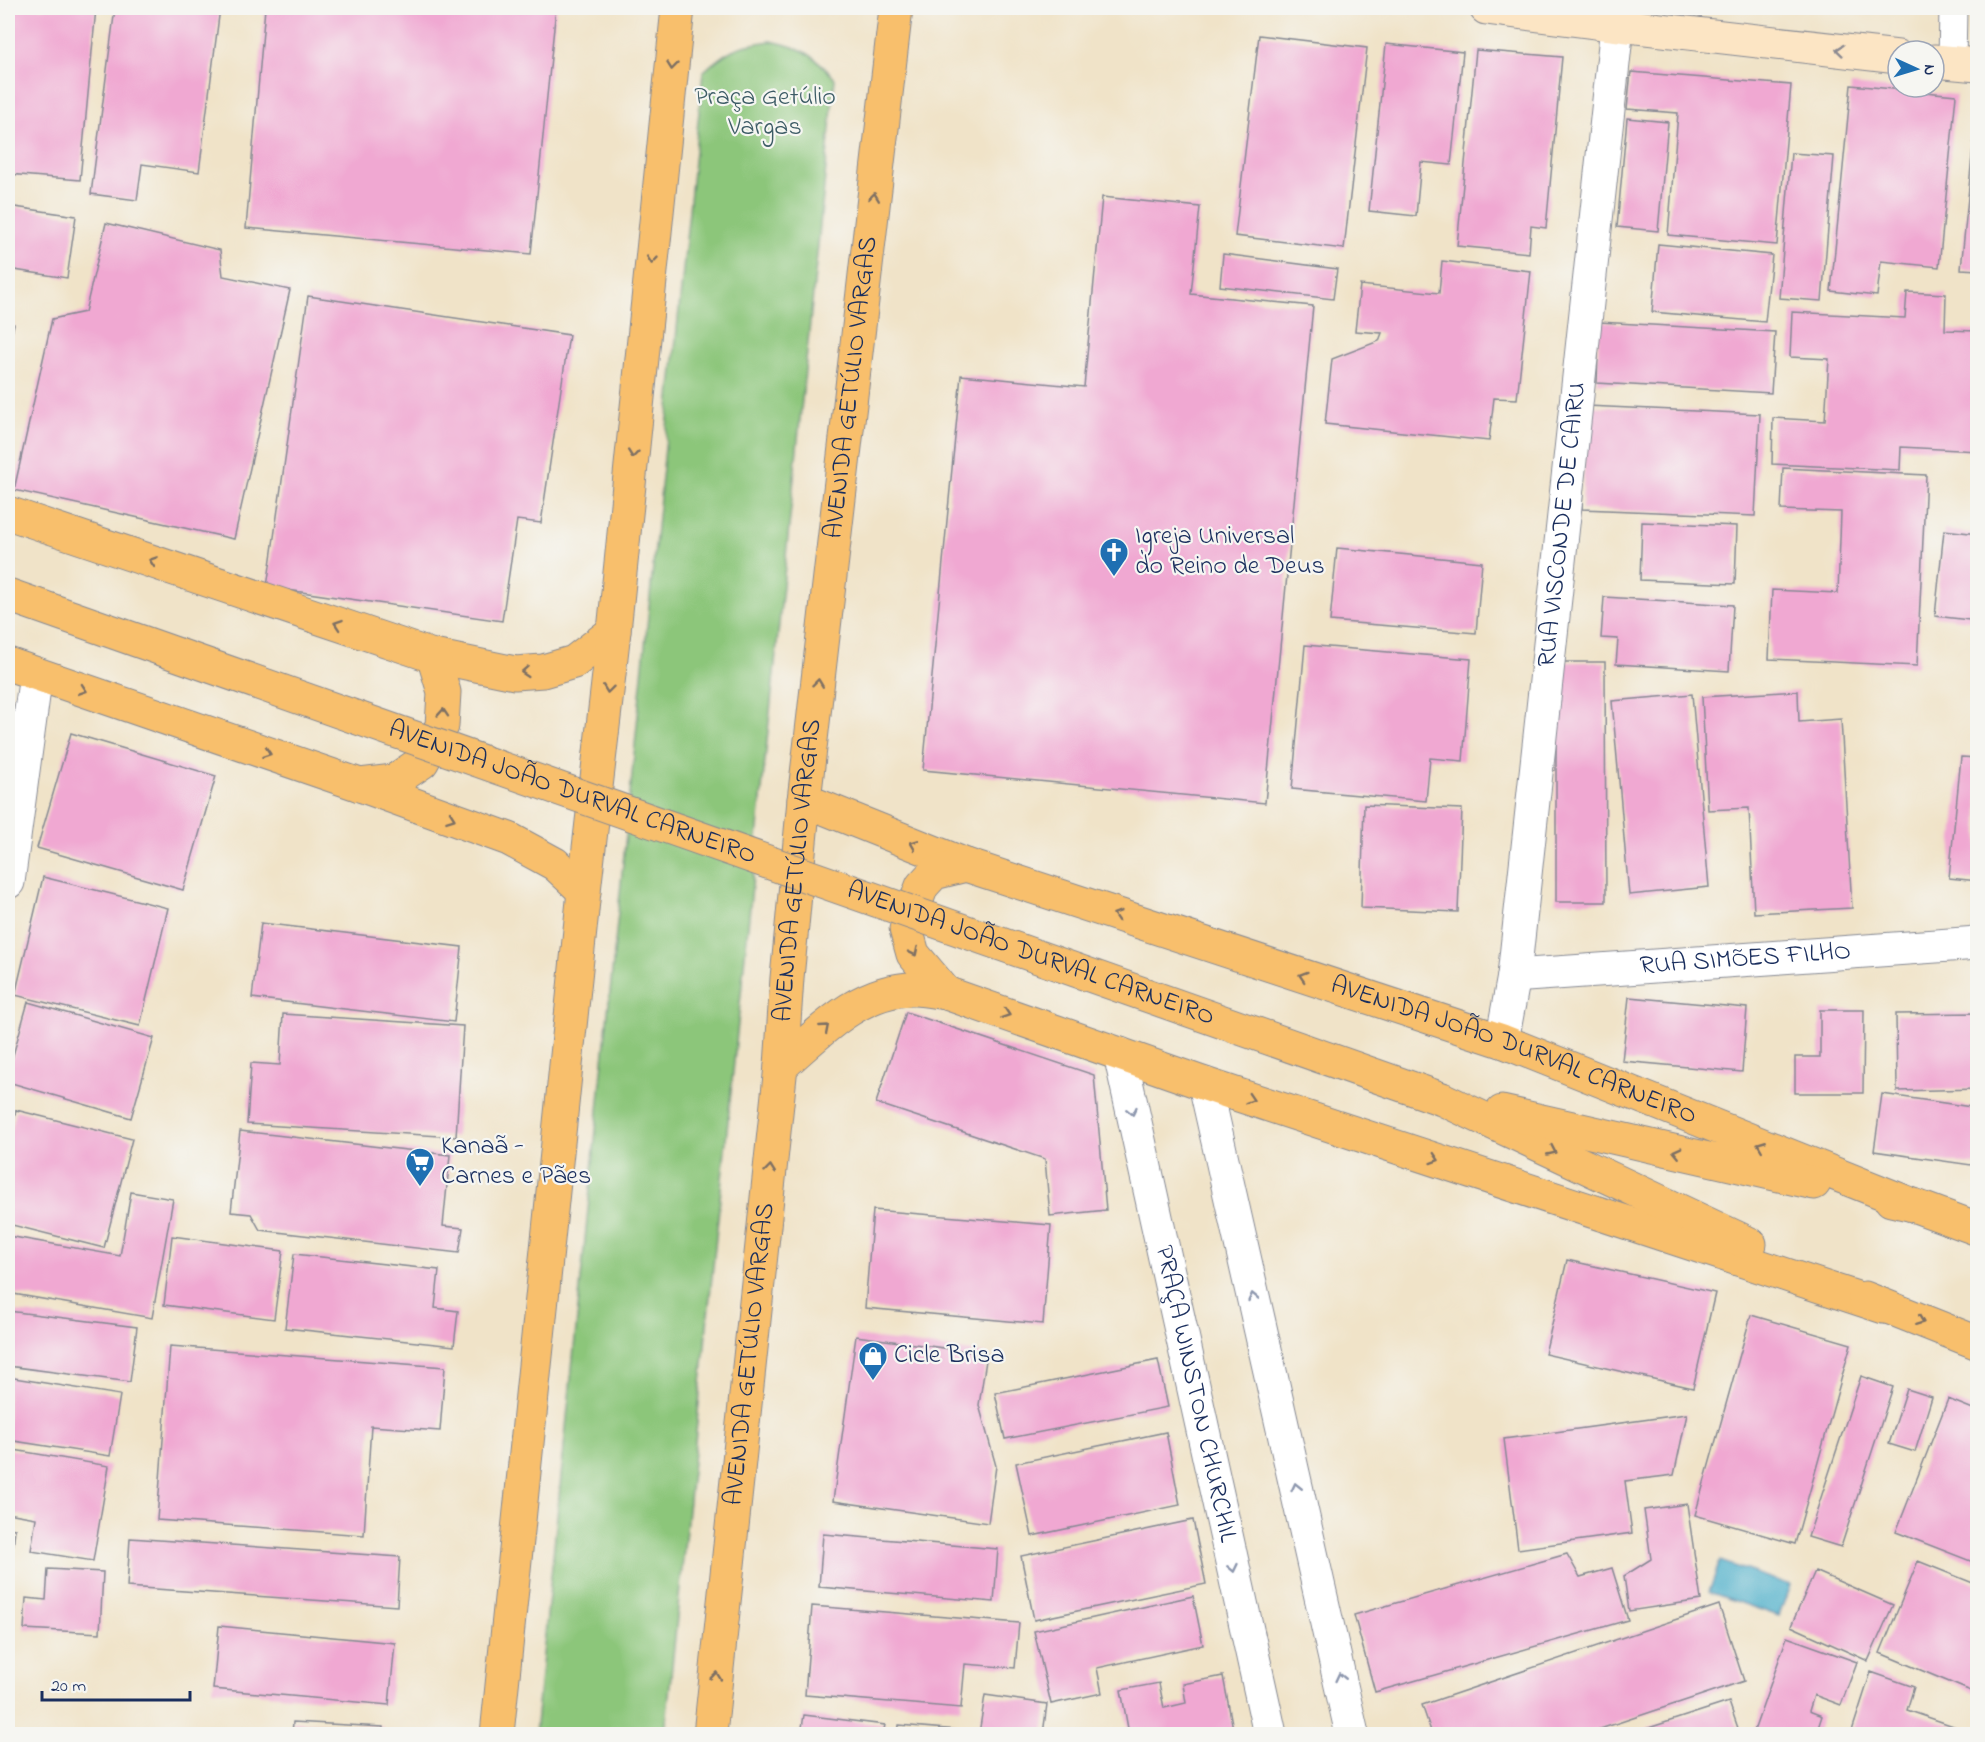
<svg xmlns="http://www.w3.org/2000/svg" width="1985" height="1742" font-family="'Indie Flower',sans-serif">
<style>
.green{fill:#8cc67a;stroke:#547a6c;stroke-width:1.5}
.water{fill:#4aadc9;stroke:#326e94;stroke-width:1.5}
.building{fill:#f0a8d2}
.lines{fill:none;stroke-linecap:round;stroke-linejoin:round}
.lane-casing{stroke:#868993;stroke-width:29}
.street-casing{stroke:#868993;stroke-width:35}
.secondary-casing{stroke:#868993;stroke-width:35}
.primary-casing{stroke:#868993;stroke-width:35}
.lane{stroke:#fff;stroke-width:27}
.street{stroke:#fff;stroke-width:33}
.secondary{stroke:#fce5c4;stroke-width:33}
.primary{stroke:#f8bf6c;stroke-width:33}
.primary-bridge-casing{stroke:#868993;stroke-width:35;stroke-linecap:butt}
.primary-bridge{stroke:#f8bf6c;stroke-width:33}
.oneway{stroke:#8c8a91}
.oneway2{stroke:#7e7064}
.oneway3{stroke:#8d97ae}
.labels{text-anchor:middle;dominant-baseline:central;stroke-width:4.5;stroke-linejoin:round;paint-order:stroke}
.park-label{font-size:26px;fill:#3d5c66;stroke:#f6f6f2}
.street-label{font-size:26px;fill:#1b2f5e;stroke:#f6f6f2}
.poi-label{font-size:26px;fill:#1b2f5e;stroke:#f6f6f2;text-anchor:start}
</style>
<rect width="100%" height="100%" fill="#f6f6f2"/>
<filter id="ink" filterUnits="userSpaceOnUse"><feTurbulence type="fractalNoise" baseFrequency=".0167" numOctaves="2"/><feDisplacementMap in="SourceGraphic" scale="12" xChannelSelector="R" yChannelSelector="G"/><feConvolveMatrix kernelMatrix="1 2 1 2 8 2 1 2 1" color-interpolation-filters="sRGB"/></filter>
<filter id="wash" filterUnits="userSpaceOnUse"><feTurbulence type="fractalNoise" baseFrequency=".008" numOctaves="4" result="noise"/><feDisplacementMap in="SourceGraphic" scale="24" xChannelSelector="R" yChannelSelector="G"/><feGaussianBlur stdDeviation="1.35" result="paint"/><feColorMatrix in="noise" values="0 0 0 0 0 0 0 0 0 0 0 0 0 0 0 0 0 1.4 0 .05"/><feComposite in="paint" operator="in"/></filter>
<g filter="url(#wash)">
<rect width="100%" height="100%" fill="#f0e3c8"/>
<path class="green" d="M771,41C803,48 814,54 835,79L665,1734H535L703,72C727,50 737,45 771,41Z"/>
<path class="water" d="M1720,1561L1790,1585L1779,1616L1709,1592Z"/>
<g id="blocks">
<path class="building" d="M8,8H96L80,180L8,174Z
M115,8H220L199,172L142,164L137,200L91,194Z
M265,8H556L531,254L246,228Z
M1259,35L1367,48L1344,249L1235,236Z
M1386,44L1463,52L1451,165L1421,162L1416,216L1369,211Z
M1476,50L1562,57L1546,228L1531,226L1529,253L1457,246Z
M1631,72L1791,85L1777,245L1668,235L1678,113L1627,109Z
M1851,85L1956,95L1939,267L1881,261L1877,296L1831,291Z
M1976,116H1978V270L1961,269Z
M1627,118L1668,122L1658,231L1617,227Z
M1791,153L1834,156L1822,301L1779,298Z
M1102,197L1200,207L1191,294L1313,306L1265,803L923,770L961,375L1084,387Z
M8,206L76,216L67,278L8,269Z
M106,223L220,250L223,276L290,290L234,539L14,490L52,319L85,312Z
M1658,244L1772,255L1765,322L1652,312Z
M1223,254L1337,269L1333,299L1220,286Z
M1442,261L1531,271L1517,399L1494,398L1489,441L1325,424L1332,359L1379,341L1382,333L1355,331L1360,285L1439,293Z
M1907,292L1946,294L1945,330L1978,331V451L1901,447L1900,470L1772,464L1773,418L1825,421L1829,359L1790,357L1792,312L1905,318Z
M308,296L569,335L541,523L517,520L502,621L267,587Z
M1599,322L1775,332L1771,393L1597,383Z
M8,323L14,324L8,351Z
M1587,406L1760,414L1755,516L1582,509Z
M1783,468L1926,475L1917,666L1769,659L1772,590L1838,593L1841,512L1781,510Z
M1642,522L1737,526L1735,584L1640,580Z
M1944,530L1978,534V621L1935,616Z
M1337,548L1482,562L1476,633L1330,621Z
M1604,597L1733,605L1729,671L1616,664L1618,639L1601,638Z
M1305,645L1471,659L1463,761L1430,758L1426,801L1292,789Z
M1556,662H1605L1606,902H1556Z
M1798,691L1799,722L1841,719L1852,908L1754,913L1749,808L1708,810L1702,697Z
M1692,694L1709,887L1629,895L1612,701Z
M71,733L216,776L183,890L37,848Z
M1961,757L1978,758V881L1949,878Z
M1364,805L1462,809L1458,912L1361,908Z
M43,877L168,908L140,1026L15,995Z
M261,923L462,947L454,1022L252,998Z
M1629,997L1747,1008L1742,1072L1622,1061Z
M28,1002L154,1038L131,1118L8,1082V1073Z
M1820,1010H1864L1863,1093H1795V1057H1820Z
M906,1012L1094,1075L1106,1210L1050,1216L1045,1159L876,1103Z
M1978,1013V1089L1897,1091L1896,1014Z
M283,1014L463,1026L456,1137L247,1124L251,1063L280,1065Z
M1882,1094L1978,1108V1166L1874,1151Z
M16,1110L132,1139L104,1248L8,1224V1145Z
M240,1131L450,1155L443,1226L463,1228L459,1253L260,1230L251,1214L231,1212Z
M131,1192L173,1199L152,1318L8,1293V1236L120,1256Z
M873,1210L1051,1225L1043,1324L865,1308Z
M172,1236L283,1251L274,1319L164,1305Z
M294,1254L439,1270L435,1308L458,1311L454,1346L285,1328Z
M1567,1260L1715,1293L1693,1388L1545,1354Z
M8,1311L137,1327L130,1382L8,1366Z
M1751,1315L1851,1344L1795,1544L1695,1515Z
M856,1336L987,1354L979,1405L996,1466L988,1523L833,1501Z
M170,1346L445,1367L440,1431L371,1426L364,1535L157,1520Z
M1158,1360L1168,1407L1005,1439L995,1393Z
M1861,1376L1893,1387L1841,1547L1808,1537Z
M8,1377L120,1395L110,1456L8,1440Z
M1907,1389L1932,1397L1915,1452L1889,1444Z
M1948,1399L1978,1411V1564L1896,1532Z
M1687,1414L1674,1475L1625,1481L1632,1533L1518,1549L1504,1439Z
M1166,1432L1180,1505L1032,1536L1016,1463Z
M8,1449L109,1466L93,1561L31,1551L36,1518L8,1513Z
M1687,1504L1701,1600L1629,1611L1624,1576L1651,1559L1644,1510Z
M1193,1520L1206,1584L1034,1620L1021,1556Z
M8,1528L15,1529L9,1589L8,1588Z
M823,1534L998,1549L994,1602L819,1587Z
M130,1538L400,1557L397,1606L127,1587Z
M1567,1554L1580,1577L1612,1568L1628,1620L1375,1692L1354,1615Z
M1918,1561L1978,1585V1694L1880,1653Z
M48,1569L103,1572L100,1633L24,1629L26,1598L46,1600Z
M1815,1571L1893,1605L1868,1661L1791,1626Z
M1193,1596L1203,1645L1097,1668L1102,1693L1051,1704L1034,1631Z
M1719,1605L1744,1681L1585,1734H1432L1422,1705Z
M812,1606L1019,1623L1015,1668L965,1664L961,1708L805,1695Z
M219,1626L395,1643L389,1705L213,1689Z
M1787,1637L1857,1662L1841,1705L1814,1695L1809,1711L1822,1716L1816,1734H1753Z
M1871,1672L1914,1687L1907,1710L1965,1730L1964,1734H1851Z
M1223,1676L1234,1734H1129L1121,1690L1159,1683L1164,1708L1186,1703L1183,1684Z
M985,1695L1047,1704L1043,1734H979Z
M1729,1702L1740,1734H1630Z
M804,1715L885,1725L883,1734H801Z
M293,1722L383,1727V1734H292Z
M899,1725L958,1730V1734H898Z"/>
</g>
</g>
<g filter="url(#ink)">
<use href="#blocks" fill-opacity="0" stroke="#868993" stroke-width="1.5"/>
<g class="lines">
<g class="lane-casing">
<path id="lane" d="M1952,63L1953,8"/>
</g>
<g class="street-casing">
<g id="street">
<path d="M8,882L36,674"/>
<path id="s1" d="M1514,976L1978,943"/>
<path id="s2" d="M1502,1041L1514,976L1619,8"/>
<path id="s3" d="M1120,1054L1270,1734"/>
<path d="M1205,1084L1352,1734"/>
</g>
</g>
<g class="secondary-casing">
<path id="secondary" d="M1486,8L1618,25L1898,57
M1934,61L1978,65"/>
</g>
<g class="primary-casing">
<g id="primary">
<path d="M8,513L433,656L515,673L543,671L574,662L614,631"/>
<path d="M8,664L360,785L509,839L555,864L584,891"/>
<path d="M360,785L394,781L422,762L442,726L444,692L433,656"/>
<path id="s4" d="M804,800L966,865L1502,1041L1913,1205"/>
<path d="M946,993L913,954L906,929L922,886L934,873L966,865"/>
<path d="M781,1066C819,1033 859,989 914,989C924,989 935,992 946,993L1205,1084L1884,1307"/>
<path d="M1442,1099L1750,1244"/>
<path d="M1502,1112L1814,1183"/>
<path d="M1891,1200L1913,1205L1978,1229"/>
<path d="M1865,1298L1978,1343"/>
<path d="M497,1734L584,891L614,631L678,8"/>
<path id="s5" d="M710,1734L781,1066L787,978L804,800L896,8"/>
</g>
</g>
<use href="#lane" class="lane"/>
<use href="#street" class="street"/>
<use href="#secondary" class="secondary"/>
<use href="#primary" class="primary"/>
<g class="primary-bridge-casing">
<g id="primary-bridge">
<path id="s6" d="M8,595L1442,1099"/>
</g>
</g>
<use href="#primary-bridge" class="primary-bridge"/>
</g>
<defs><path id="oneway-chevron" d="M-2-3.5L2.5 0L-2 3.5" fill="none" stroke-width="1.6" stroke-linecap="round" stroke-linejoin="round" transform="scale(1.5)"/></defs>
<use class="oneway" href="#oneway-chevron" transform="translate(1840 50) rotate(-174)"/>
<g class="oneway2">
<use href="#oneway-chevron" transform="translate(672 66) rotate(96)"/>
<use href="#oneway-chevron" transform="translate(874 197) rotate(-83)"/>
<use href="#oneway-chevron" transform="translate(652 260) rotate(96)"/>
<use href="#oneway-chevron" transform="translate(633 454) rotate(96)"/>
<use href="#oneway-chevron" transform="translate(153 561) rotate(-161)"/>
<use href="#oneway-chevron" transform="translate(338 624) rotate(-161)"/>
<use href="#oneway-chevron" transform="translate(525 672) rotate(176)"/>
<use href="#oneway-chevron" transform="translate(818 683) rotate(-83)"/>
<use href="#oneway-chevron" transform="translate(608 689) rotate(97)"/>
<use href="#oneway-chevron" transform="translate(83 690) rotate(19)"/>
<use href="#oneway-chevron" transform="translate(443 713) rotate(-86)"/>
<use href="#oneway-chevron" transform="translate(267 753) rotate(19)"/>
<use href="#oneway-chevron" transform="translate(451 818) rotate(20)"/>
<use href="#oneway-chevron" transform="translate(914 844) rotate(-158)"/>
<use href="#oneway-chevron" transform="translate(1117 915) rotate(-162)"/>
<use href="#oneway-chevron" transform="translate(914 952) rotate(64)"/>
<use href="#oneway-chevron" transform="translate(1303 976) rotate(-162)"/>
<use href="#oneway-chevron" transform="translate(1006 1014) rotate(19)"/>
<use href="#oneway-chevron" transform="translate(825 1028) rotate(-41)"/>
<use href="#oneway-chevron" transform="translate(1250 1099) rotate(18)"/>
<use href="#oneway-chevron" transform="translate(1761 1145) rotate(-158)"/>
<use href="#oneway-chevron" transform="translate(1552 1151) rotate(25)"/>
<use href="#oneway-chevron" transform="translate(1677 1152) rotate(-167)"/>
<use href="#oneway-chevron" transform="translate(1435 1159) rotate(18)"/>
<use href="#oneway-chevron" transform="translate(770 1169) rotate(-84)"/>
<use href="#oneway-chevron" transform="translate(1920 1321) rotate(21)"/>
<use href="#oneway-chevron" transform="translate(716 1676) rotate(-84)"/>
</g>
<g class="oneway3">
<use href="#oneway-chevron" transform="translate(1132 1111) rotate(78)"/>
<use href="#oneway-chevron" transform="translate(1253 1297) rotate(-103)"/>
<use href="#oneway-chevron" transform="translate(1296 1487) rotate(-103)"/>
<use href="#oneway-chevron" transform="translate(1233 1568) rotate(78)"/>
<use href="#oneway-chevron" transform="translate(1340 1677) rotate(-103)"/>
</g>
</g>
<defs>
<g id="church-pin" transform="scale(1.5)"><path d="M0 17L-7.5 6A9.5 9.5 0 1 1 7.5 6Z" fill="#1f6fb2" stroke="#f6f6f2"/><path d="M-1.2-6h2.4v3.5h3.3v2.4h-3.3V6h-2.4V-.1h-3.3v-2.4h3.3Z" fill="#fff"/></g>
<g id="supermarket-pin" transform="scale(1.5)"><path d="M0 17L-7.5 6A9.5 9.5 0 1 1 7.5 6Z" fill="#1f6fb2" stroke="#f6f6f2"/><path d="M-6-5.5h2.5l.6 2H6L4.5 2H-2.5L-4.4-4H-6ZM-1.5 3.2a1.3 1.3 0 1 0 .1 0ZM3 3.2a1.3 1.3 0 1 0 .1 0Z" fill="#fff"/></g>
<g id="shop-pin" transform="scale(1.5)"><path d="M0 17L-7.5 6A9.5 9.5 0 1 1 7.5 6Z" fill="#1f6fb2" stroke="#f6f6f2"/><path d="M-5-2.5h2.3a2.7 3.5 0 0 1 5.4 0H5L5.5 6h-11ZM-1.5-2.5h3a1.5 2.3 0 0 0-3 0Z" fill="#fff"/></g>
</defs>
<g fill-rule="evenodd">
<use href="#church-pin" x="1114" y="552"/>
<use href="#supermarket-pin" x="420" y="1162"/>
<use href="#shop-pin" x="873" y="1356"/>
</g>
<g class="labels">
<g class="park-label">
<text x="765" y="98">Praça Getúlio<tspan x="765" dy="30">Vargas</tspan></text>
</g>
<g class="street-label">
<text stroke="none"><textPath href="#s5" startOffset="1354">AVENIDA GETÚLIO VARGAS</textPath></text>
<text stroke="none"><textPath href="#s2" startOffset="520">RUA VISCONDE DE CAIRU</textPath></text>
<text stroke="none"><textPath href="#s6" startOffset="598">AVENIDA JOÃO DURVAL CARNEIRO</textPath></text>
<text stroke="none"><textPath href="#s5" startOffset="868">AVENIDA GETÚLIO VARGAS</textPath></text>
<text stroke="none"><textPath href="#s6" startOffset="1084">AVENIDA JOÃO DURVAL CARNEIRO</textPath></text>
<text stroke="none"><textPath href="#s1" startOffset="232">RUA SIMÕES FILHO</textPath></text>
<text stroke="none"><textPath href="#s4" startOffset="753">AVENIDA JOÃO DURVAL CARNEIRO</textPath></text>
<text stroke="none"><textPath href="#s5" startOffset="382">AVENIDA GETÚLIO VARGAS</textPath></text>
<text stroke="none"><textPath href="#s3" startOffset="348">PRAÇA WINSTON CHURCHIL</textPath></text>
</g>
<g class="poi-label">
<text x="1135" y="537">Igreja Universal<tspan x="1135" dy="30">do Reino de Deus</tspan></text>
<text x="441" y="1147">Kanaã -<tspan x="441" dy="30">Carnes e Pães</tspan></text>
<text x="894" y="1356">Cicle Brisa</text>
</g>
</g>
<rect width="1985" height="1742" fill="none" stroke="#f6f6f2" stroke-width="30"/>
<g transform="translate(1916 69) rotate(94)"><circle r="28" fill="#f6f6f2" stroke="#9ea6b7" stroke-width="1.5"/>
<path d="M0-4.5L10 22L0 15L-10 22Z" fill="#1f6fb2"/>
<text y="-9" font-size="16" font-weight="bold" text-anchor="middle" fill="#1b2f5e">N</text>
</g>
<path d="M42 1691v9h148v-9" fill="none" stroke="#1b2f5e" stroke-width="3"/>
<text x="51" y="1691" font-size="18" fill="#1b2f5e" stroke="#f6f6f2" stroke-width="4.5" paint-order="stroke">20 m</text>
</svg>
